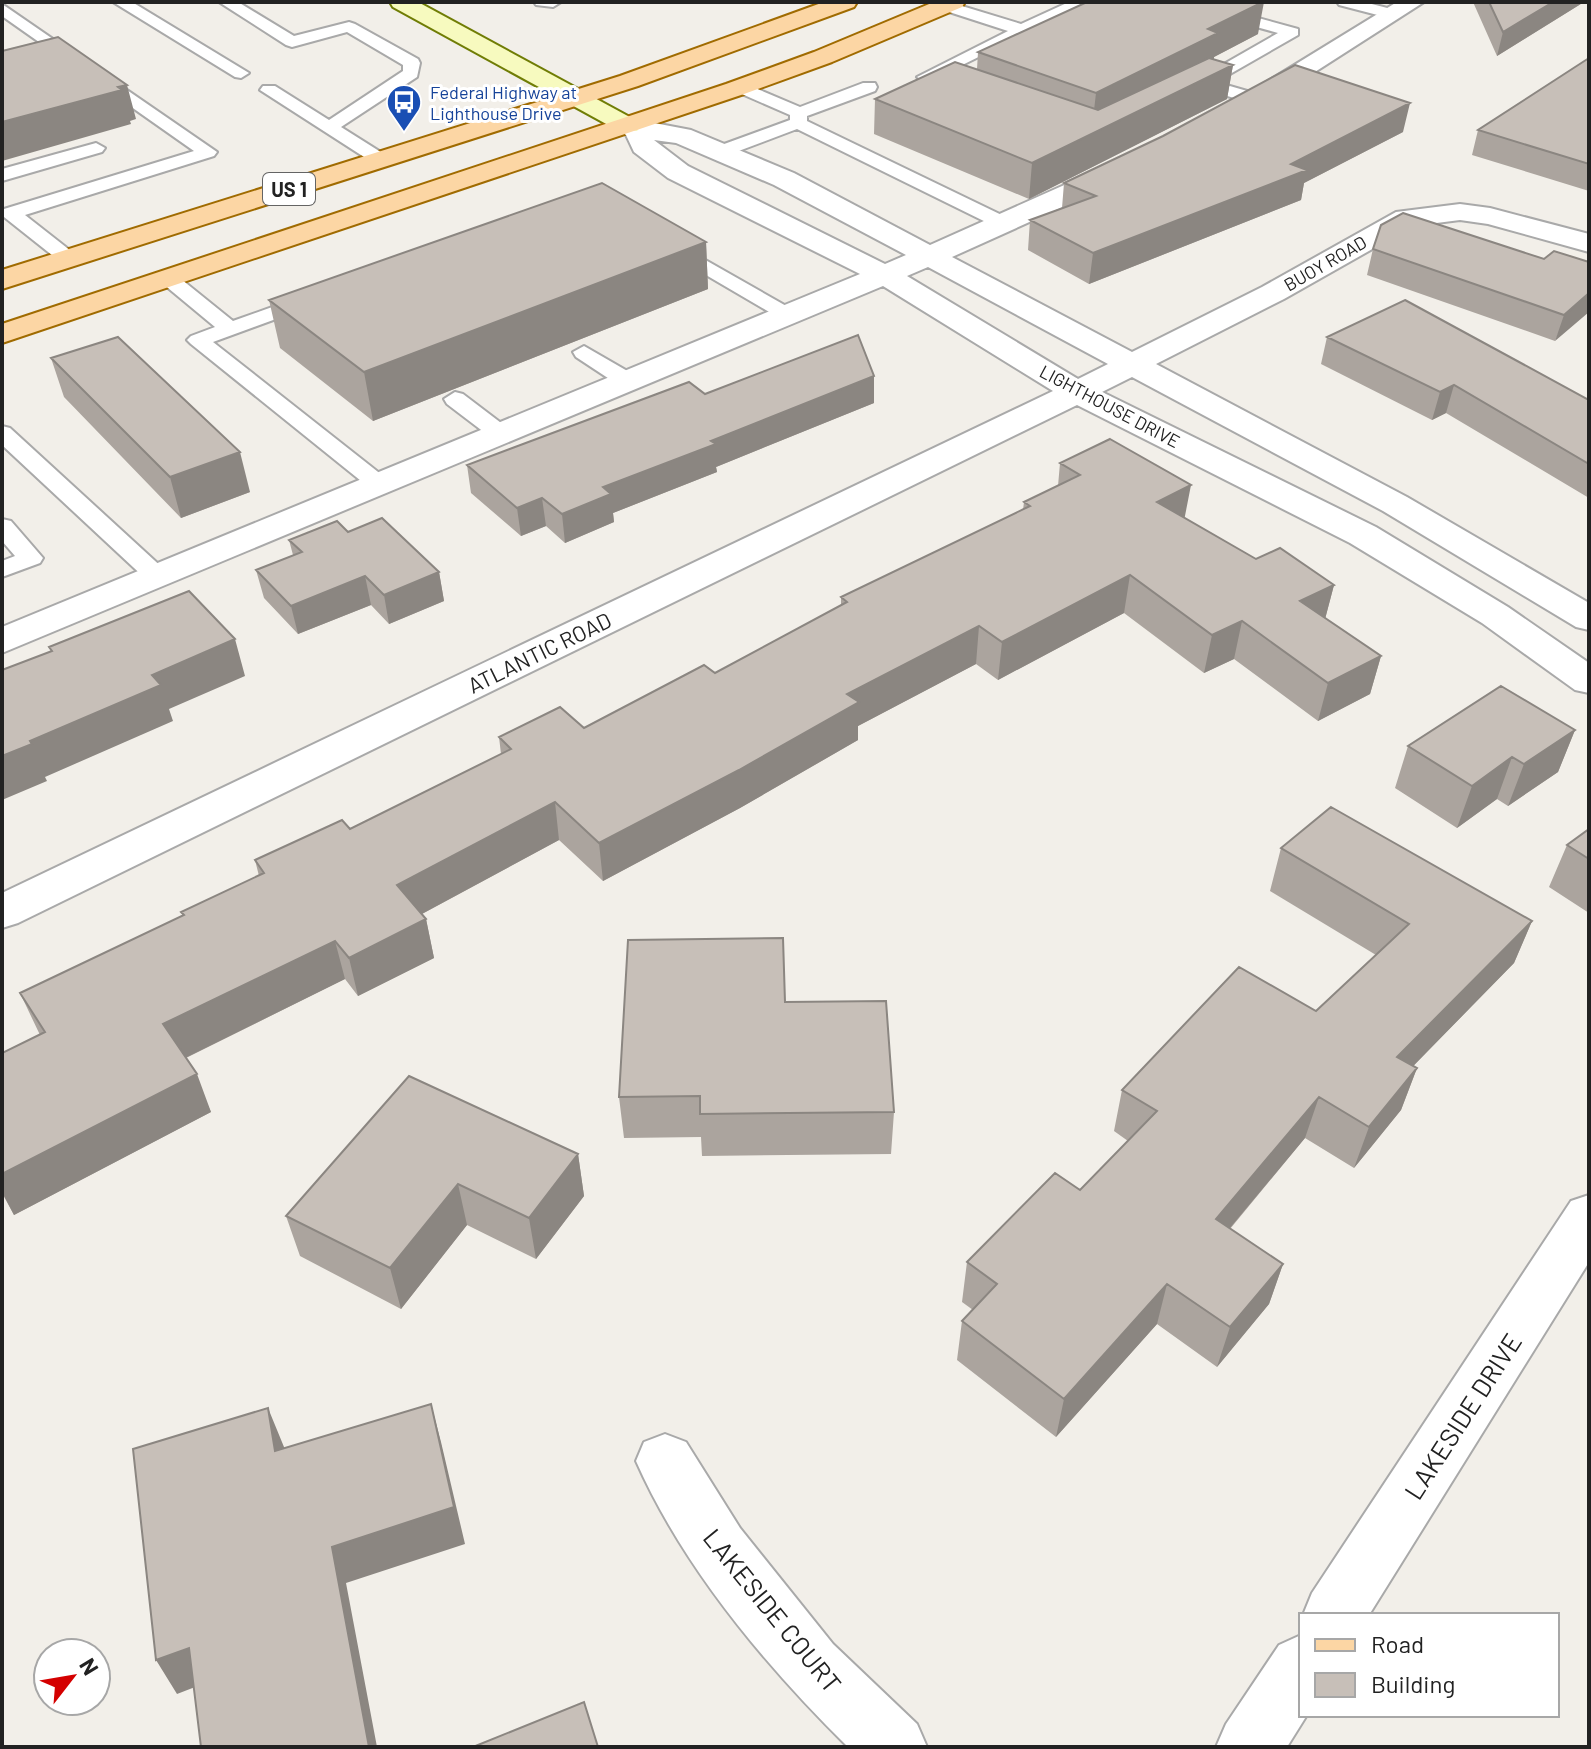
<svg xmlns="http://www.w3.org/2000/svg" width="1591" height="1749" font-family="Barlow,sans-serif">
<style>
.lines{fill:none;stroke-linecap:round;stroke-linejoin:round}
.lane-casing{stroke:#a9a9a9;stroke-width:4}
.street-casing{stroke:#a9a9a9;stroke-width:4}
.secondary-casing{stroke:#707d05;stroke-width:4}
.primary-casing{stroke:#a06b00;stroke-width:4}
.lane{fill:#fff;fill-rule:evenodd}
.street{fill:#fff;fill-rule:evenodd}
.secondary{fill:#f7fabf;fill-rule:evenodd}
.primary{fill:#fcd6a4;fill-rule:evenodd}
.wall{fill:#aba49e}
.shaded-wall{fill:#8b8681}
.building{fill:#c7bfb8;stroke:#8b8681;stroke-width:2}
.labels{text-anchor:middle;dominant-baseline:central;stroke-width:6;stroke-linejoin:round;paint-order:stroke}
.far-transit-label{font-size:18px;fill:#164399;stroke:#fff;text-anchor:start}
.far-street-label{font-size:18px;fill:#222;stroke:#fff}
.shield{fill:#fff;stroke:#646464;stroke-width:2}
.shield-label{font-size:20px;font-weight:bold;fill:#222}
.street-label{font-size:22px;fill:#222;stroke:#fff}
.near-street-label{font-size:26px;fill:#222;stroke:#fff}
</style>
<rect width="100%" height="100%" fill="#f2efe9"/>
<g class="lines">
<g class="lane-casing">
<path id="lane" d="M113,2H132L249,73L241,78L235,77Z
M219,2H238L294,36L349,22L355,24L418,59L420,63L417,77L341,127L387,156L390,160L387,164H375L260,90L263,86H275L329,120L403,71V65L347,32L292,47L286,45Z
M534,2H561L553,7L536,5Z
M1069,2H1090L940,76L945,81L943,85H931L917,77L1008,31L940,9V3H952L1021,24Z
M1174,2H1200L1298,29V35L1216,82L1261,95L1264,99L1261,103L1255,104L1203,89L1191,93L1182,88L1278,33L1176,5Z
M1337,2H1364L1399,11L1401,14L1393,19L1339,5Z
M2,4L217,152L214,156L25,215L76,255L79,259L76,263H62L4,217V209L194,151L2,16Z
M741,82L800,107L863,83H875L877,87L875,91L807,116V121L1012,220L1015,224L1012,228H998L797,129L728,155H716L713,151L716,147L790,120V115L735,91L733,87L735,83Z
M96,143L105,148L102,152L2,181V169Z
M672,241L795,311L798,315L795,319H781L665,251L662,247L665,243Z
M169,273L176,275L233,321L303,296H317L320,300L317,304L213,342L387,479L391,484L387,489H371L191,344L187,340L191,336L215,327L162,283L159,279Z
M584,346L636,376L639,381L636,386H620L576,357L573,352Z
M455,392L463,394L509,429L512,434L509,439H493L447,404L444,399Z
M2,426L10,428L166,571L170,576L166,581H148L2,445Z
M2,519L11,521L43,558L40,563L2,577V561L15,556L2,541Z"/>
</g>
<g class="street-casing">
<path id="street" d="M1397,2H1424L1265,104H1247L1243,99L1247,94Z
M628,118L691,130L794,173L930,245L1107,166H1127L1130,172L1127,178L952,257L1132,352L1262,287L1396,212L1460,204L1490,208L1589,234V252L1488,224L1460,220L1413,226L1284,299L1156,364L1407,497L1589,603V630L1576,627L1383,511L1132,377L1102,392L1376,527L1508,607L1589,663V693L1575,690L1482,623L1350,543L1077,405L18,923L2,928V893L1053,391L883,286L2,653V627L860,274L668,178L634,152L626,135L615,126L619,121ZM654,140L676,143L774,185L906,255L885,264L688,166ZM928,267L1108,364L1078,379L907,276Z
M1589,1195V1262L1369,1615H1303L1312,1593L1571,1201Z
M665,1434L686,1442L740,1528L833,1644L917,1724L927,1747H848C765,1665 684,1569 636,1461L644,1442Z
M1301,1635V1715H1307L1287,1747H1216L1226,1724L1279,1645Z"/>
</g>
<g class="secondary-casing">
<path id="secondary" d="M390,2H418L637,121L641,126L637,131H619L393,7Z"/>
</g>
<g class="primary-casing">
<path id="primary" d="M824,2H857L854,7L638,86L2,289V270L620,76Z
M934,2H965L962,7L832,62L744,94L2,343V324L726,84L814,52Z"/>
</g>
<use href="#lane" class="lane"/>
<use href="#street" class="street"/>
<use href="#secondary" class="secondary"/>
<use href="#primary" class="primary"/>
</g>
<path class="wall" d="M1473,2H1584L1497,56Z
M1258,34L1214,57V60L1233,65L1227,99L1029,199L874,134L875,99L977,69L978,52Z
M1589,58V191L1472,155L1478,130Z
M1403,132L1304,183L1301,200L1089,284L1028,250L1030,220L1062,208L1064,183Z
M706,242L708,289L373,421L280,348L269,300Z
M1373,249L1589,262L1555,341L1367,275Z
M1327,337L1589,400V498L1446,413L1432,420L1321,364Z
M51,358L250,492L181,518L64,397Z
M705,394L874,403L716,467L717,472L613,513L614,522L565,543L546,526L521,536L471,493L467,465Z
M1060,463L1185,518L1256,559L1334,585L1325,619L1381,656L1370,694L1318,721L1234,659L1204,673L1124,613L998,680L976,664L858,726V740L740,808L603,881L559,840L422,914L426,919L434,958L358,996L345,979L186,1058L211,1112L14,1215L2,1193V1053L40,1035L20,993L183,916L181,912L259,876L255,860L350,829L501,754L499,737L584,728L715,673L841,606V597L1023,510L1024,502L1058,486Z
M348,532L439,572L444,601L389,624L371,605L298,634L264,598L256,570L293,555L289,540Z
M1575,730L1558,772L1508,806L1497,799L1457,828L1395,788L1408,746Z
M1589,829V913L1549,887L1567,845Z
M1281,848L1532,921L1514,963L1413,1066L1417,1068L1401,1110L1354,1168L1305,1138L1230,1229L1283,1264L1269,1304L1217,1367L1157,1324L1056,1437L957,1360L962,1321L973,1310L962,1302L967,1262L1080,1190L1128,1141L1114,1131L1122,1090L1316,1011L1376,955L1270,891Z
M785,1002L894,1112L891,1154L702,1156L701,1137L624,1138L619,1097Z
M578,1154L584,1196L536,1259L467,1225L401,1309L300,1256L286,1216Z"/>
<path class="shaded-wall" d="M1264,2L1258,34L1214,57L1213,66L1092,128L1096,93L1208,29Z
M1553,2H1584L1497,56L1503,32Z
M1233,65L1227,99L1029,199L1032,163Z
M127,85L136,119L130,121L131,124L2,161V122Z
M1410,103L1403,132L1304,183L1301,200L1089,284L1093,253L1291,164Z
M706,242L708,289L373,421L364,372Z
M1589,293V312L1555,341L1564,315Z
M874,376V403L716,467L717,472L613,513L614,522L565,543L562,514L603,487L711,441Z
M1454,385L1446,413L1432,420L1440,392Z
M240,452L250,492L181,518L170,477Z
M1191,485L1184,521L1157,502Z
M542,498L546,526L521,536L517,508Z
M439,572L444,601L389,624L384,595Z
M1130,575L1124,613L998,680L1002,642Z
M365,576L371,605L298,634L291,606Z
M1334,585L1324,623L1300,601Z
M1242,621L1234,659L1204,673L1212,635Z
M979,626L976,664L858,726V740L740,808L603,881L599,843L847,694Z
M235,639L245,676L169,709L173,721L45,777L47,781L2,800V756L152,675Z
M1381,656L1370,694L1318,721L1328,683Z
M1575,730L1558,772L1508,806L1524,764Z
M1512,757L1497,799L1457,828L1472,786Z
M555,802L559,840L405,923L397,885Z
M426,919L434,958L358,996L349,958Z
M1532,921L1514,963L1382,1098L1397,1057Z
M335,941L345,979L177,1062L163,1024Z
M1417,1068L1401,1110L1354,1168L1369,1127Z
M197,1074L211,1112L14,1215L2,1192V1174Z
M1319,1097L1305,1138L1204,1259L1216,1219Z
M578,1154L584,1196L536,1259L529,1218Z
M458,1184L467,1225L401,1309L390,1268Z
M1283,1264L1269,1304L1217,1367L1230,1327Z
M1167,1284L1157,1324L1056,1437L1064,1399Z
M431,1404L441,1442L465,1544L346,1583L377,1747H369L332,1547Z
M268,1408L284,1447L291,1489L275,1451Z
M189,1648L208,1682L177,1694L156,1660Z"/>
<path class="building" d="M1087,2H1263L1208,29L1218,33L1096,93L978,52Z
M1489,2H1553L1503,32Z
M58,37L127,85L118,87L122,90L2,122V51Z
M1209,58L1233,65L1032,163L875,99L955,62L1098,110Z
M1589,58V164L1478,130Z
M1295,65L1410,103L1291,164L1307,170L1093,253L1030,220L1096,196L1064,183L1163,136Z
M602,183L706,242L364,372L269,300Z
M1403,213L1544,259L1554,251L1589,262V293L1564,315L1373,249L1381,225Z
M1405,300L1589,400V464L1454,385L1440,392L1327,337Z
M858,335L874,376L711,441L716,444L603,487L611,494L562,514L542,498L517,508L467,465L689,382L705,394Z
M118,337L240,452L170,477L51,358Z
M1110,439L1191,485L1157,502L1256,559L1280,548L1334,585L1300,601L1381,656L1328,683L1242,621L1212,635L1130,575L1002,642L979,626L847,694L859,702L739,770L599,843L555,802L397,885L426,919L349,958L335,941L163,1024L197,1074L2,1174V1053L45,1032L20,993L184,915L181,912L264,873L255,860L342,820L350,829L511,749L499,737L560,707L584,728L704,665L715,673L847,602L841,597L1030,506L1024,502L1080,475L1060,463Z
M382,518L439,572L384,595L365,576L291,606L256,570L302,552L289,540L337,521L348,532Z
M189,591L235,639L152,675L161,685L30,741L32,744L2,756V670L52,651L49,647Z
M1501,686L1575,730L1524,764L1512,757L1472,786L1408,746Z
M1331,807L1532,921L1397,1057L1417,1068L1369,1127L1319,1097L1216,1219L1283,1264L1230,1327L1167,1284L1064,1399L962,1321L997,1284L967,1262L1055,1173L1080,1190L1157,1111L1122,1090L1239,967L1316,1011L1409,924L1281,848Z
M1589,829V859L1567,845Z
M783,938L785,1002L886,1001L894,1112L700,1114V1096L619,1097L628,940Z
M409,1076L578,1154L529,1218L458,1184L390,1268L286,1216Z
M431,1404L454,1507L332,1547L369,1747H201L189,1648L156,1660L133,1449L268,1408L275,1451Z
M584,1702L598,1747H473Z"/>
<defs>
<g id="bus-pin" transform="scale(1.8)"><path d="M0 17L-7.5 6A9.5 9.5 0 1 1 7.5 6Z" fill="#1a4fb4" stroke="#fff"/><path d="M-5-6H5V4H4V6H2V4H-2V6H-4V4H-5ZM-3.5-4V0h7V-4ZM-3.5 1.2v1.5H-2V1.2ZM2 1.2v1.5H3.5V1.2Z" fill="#fff"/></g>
</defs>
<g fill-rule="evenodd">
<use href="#bus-pin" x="404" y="102"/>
</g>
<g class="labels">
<g class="far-transit-label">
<text x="430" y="92">Federal Highway at<tspan x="430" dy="21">Lighthouse Drive</tspan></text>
</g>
<g class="far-street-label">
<text transform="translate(1325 263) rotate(-30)">BUOY ROAD</text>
<text transform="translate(1110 406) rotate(28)">LIGHTHOUSE DRIVE</text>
</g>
<rect class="shield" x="263" y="173" width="52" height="32" rx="6"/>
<g class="shield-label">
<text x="289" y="189">US 1</text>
</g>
<g class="street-label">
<text transform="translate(539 652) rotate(-26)">ATLANTIC ROAD</text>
</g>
<g class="near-street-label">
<text transform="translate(1462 1416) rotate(-57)">LAKESIDE DRIVE</text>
<text transform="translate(773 1610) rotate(51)">LAKESIDE COURT</text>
</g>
</g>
<rect width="1591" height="1749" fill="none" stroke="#222222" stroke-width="8"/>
<rect x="1299" y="1613" width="260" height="104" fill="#ffffff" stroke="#a7a7a7" stroke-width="2"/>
<rect x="1315" y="1639" width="40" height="12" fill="#fcd6a4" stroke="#a7a7a7" stroke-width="2"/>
<text x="1371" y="1653" font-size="24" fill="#222222">Road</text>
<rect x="1315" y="1673" width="40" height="24" fill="#c7bfb8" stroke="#a7a7a7" stroke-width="2"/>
<text x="1371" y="1693" font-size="24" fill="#222222">Building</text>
<g transform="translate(72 1677) rotate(59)"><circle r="38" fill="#ffffff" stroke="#a7a7a7" stroke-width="2"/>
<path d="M0-6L14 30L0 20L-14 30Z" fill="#d40000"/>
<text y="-12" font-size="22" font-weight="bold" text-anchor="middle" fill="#222222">N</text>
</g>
</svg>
